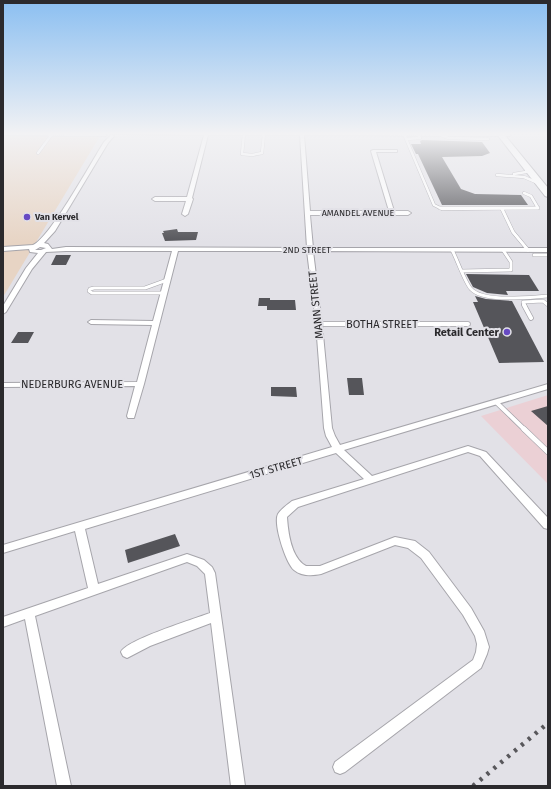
<svg xmlns="http://www.w3.org/2000/svg" width="551" height="789" font-family="'Fira Sans',sans-serif">
<style>
.commercial{fill:#ebd0d5}
.education{fill:#e7d4c4}
.building{fill:#55555a}
.lines{fill:none;stroke-linecap:round;stroke-linejoin:round}
.service-far3-casing{stroke:#a6a5ab;stroke-width:3.5}
.service-far2-casing{stroke:#a6a5ab;stroke-width:4}
.service-far1-casing{stroke:#a6a5ab;stroke-width:5.5}
.service-casing{stroke:#a6a5ab;stroke-width:6}
.minor-casing{stroke:#a6a5ab;stroke-width:2}
.trunk-casing{stroke:#a6a5ab;stroke-width:2}
.service-far3{stroke:#fff;stroke-width:2.5}
.service-far2{stroke:#fff;stroke-width:3}
.service-far1{stroke:#fff;stroke-width:4}
.service{stroke:#fff;stroke-width:5}
.minor{fill:#fff;fill-rule:evenodd}
.trunk{fill:#fff;fill-rule:evenodd}
.rail{stroke:#58575b;stroke-width:4.5;stroke-dasharray:3 6;stroke-linecap:butt}
.poi-dot{fill:#674ac3;stroke:#e2e1e7;stroke-width:1.5}
.labels{text-anchor:middle;dominant-baseline:central;stroke-width:4;stroke-linejoin:round;paint-order:stroke}
.far-street-label{font-size:9px;fill:#2b2a2d;stroke:#e2e1e7}
.far-poi-label{font-size:9px;font-weight:bold;fill:#2b2a2d;stroke:#e2e1e7;text-anchor:start}
.street-label{font-size:11px;fill:#2b2a2d;stroke:#e2e1e7}
.poi-label{font-size:11px;font-weight:bold;fill:#2b2a2d;stroke:#e2e1e7;text-anchor:end}
</style>
<rect width="100%" height="100%" fill="#e2e1e7"/>
<path class="commercial" d="M548,395V484L481,416Z"/>
<path class="education" d="M3,136H100L3,297Z"/>
<path class="building" d="M422,140L482,142L490,153L482,156L442,157L461,189L475,194L521,195L528,205H442L418,154H416L411,144H421L420,141Z
M177,229L178,232H198L196,240L165,241L162,233H164L163,231Z
M56,255H71L66,265H51Z
M466,274L529,275L539,291H506L508,295L487,293L473,287Z
M475,296L486,299L512,301L544,362L499,363L473,302H478Z
M259,298H270V300H295L296,310H267V306H258Z
M18,332H34L28,343H11Z
M347,378H362L364,395H349Z
M271,387H296L297,397L271,396Z
M548,406V426L531,411Z
M175,534L180,546L128,563L125,550Z"/>
<g class="lines">
<g class="service-far3-casing">
<path id="service-far3" d="M244,134L242,154L252,155L262,153L264,134
M404,134L434,205L442,209L538,208L531,196L524,193
M439,134L448,138L488,139
M406,139L420,138L418,134
M38,153L52,134
M514,174L526,172L527,168
M497,175L524,177L538,183"/>
</g>
<g class="service-far2-casing">
<path id="service-far2" d="M440,208H538
M502,209L513,232L528,250
M452,250C457,259 465,283 471,289C484,303 530,297 548,296
M534,255H548
M462,271L511,270V262L503,250
M164,293H92L89,291L90,289L94,288H145L167,280
M525,306L523,302L543,301L548,305"/>
</g>
<g class="service-far1-casing">
<path id="service-far1" d="M524,305L531,318
M319,324H468
M496,402L525,430"/>
</g>
<g class="service-casing">
<path id="service" d="M524,429L548,452"/>
</g>
<g class="minor-casing">
<path id="minor" d="M3,133L105,134L107,135L105,136L3,135Z
M115,133L509,134L511,135L509,136L304,135L310,211H389L371,151L373,150H397V152H376L394,211H408L411,213L408,215H310L313,248H548V252L313,251L322,324L332,428L335,436L340,445L548,384V389L344,450L372,476L468,446L486,452L548,518V529L544,528L480,456L468,452L298,507L287,517C288,532 291,558 306,566H320L395,537L415,541L429,552L471,608L484,631L489,647L487,654L481,668L345,772L340,774L335,772L333,767L335,762L473,660L476,652L477,644L475,636L463,615L421,558L408,548L395,545L321,574C312,576 301,576 294,570C286,563 273,524 278,514C281,509 287,505 292,501L364,479L336,453L85,529L98,584L187,554L204,560L212,567L215,573L245,786H231L211,623L150,646L127,658L123,656L121,652C126,640 194,619 210,613L205,574L197,566L187,562L35,616L71,786H57L25,619L3,627V617L88,588L75,531L3,553V545L332,447L326,436L324,428L316,324L307,251H178L144,384L134,418H128L127,416L135,386L3,387V383L137,382L152,325L91,324L88,322L91,320L153,321L172,251H66L46,252L32,269L6,312L3,314V306L26,268L38,253L30,252L29,249L3,251V247L33,245C50,238 92,161 104,142L111,135L114,136L108,143L55,231L44,243L48,244L52,249L66,247L307,248L300,135H208L192,198L193,199L188,214L185,216L182,214L186,201H155L152,199L155,197H187L204,135L117,134ZM40,247L46,248L41,250H35Z"/>
</g>
<g class="trunk-casing">
<path id="trunk" d="M496,133H503L548,188V197L545,196Z"/>
</g>
<use href="#service-far3" class="service-far3"/>
<use href="#service-far2" class="service-far2"/>
<use href="#service-far1" class="service-far1"/>
<use href="#service" class="service"/>
<use href="#minor" class="minor"/>
<use href="#trunk" class="trunk"/>
<path class="rail" d="M473,786L548,723"/>
</g>
<linearGradient id="sky" x2="0" y2="1"><stop stop-color="#8bbff1"/><stop offset="0.55" stop-color="#f2f2f4"/><stop offset="1" stop-color="#f2f2f4" stop-opacity="0"/></linearGradient>
<rect width="551" height="243" fill="url(#sky)"/>
<g class="poi-dot">
<circle cx="27" cy="217" r="4"/>
<circle cx="507" cy="332" r="4"/>
</g>
<g class="labels">
<g class="far-street-label">
<text x="358" y="213">AMANDEL AVENUE</text>
<text x="307" y="250">2ND STREET</text>
</g>
<g class="far-poi-label">
<text x="35" y="217">Van Kervel</text>
</g>
<g class="street-label">
<text transform="translate(316 305) rotate(-96)">MANN STREET</text>
<text x="382" y="324">BOTHA STREET</text>
<text x="72" y="384">NEDERBURG AVENUE</text>
<text transform="translate(276 468) rotate(-16)">1ST STREET</text>
</g>
<g class="poi-label">
<text x="499" y="332">Retail Center</text>
</g>
</g>
<rect width="551" height="789" fill="none" stroke="#2b2a2d" stroke-width="8"/>
</svg>
